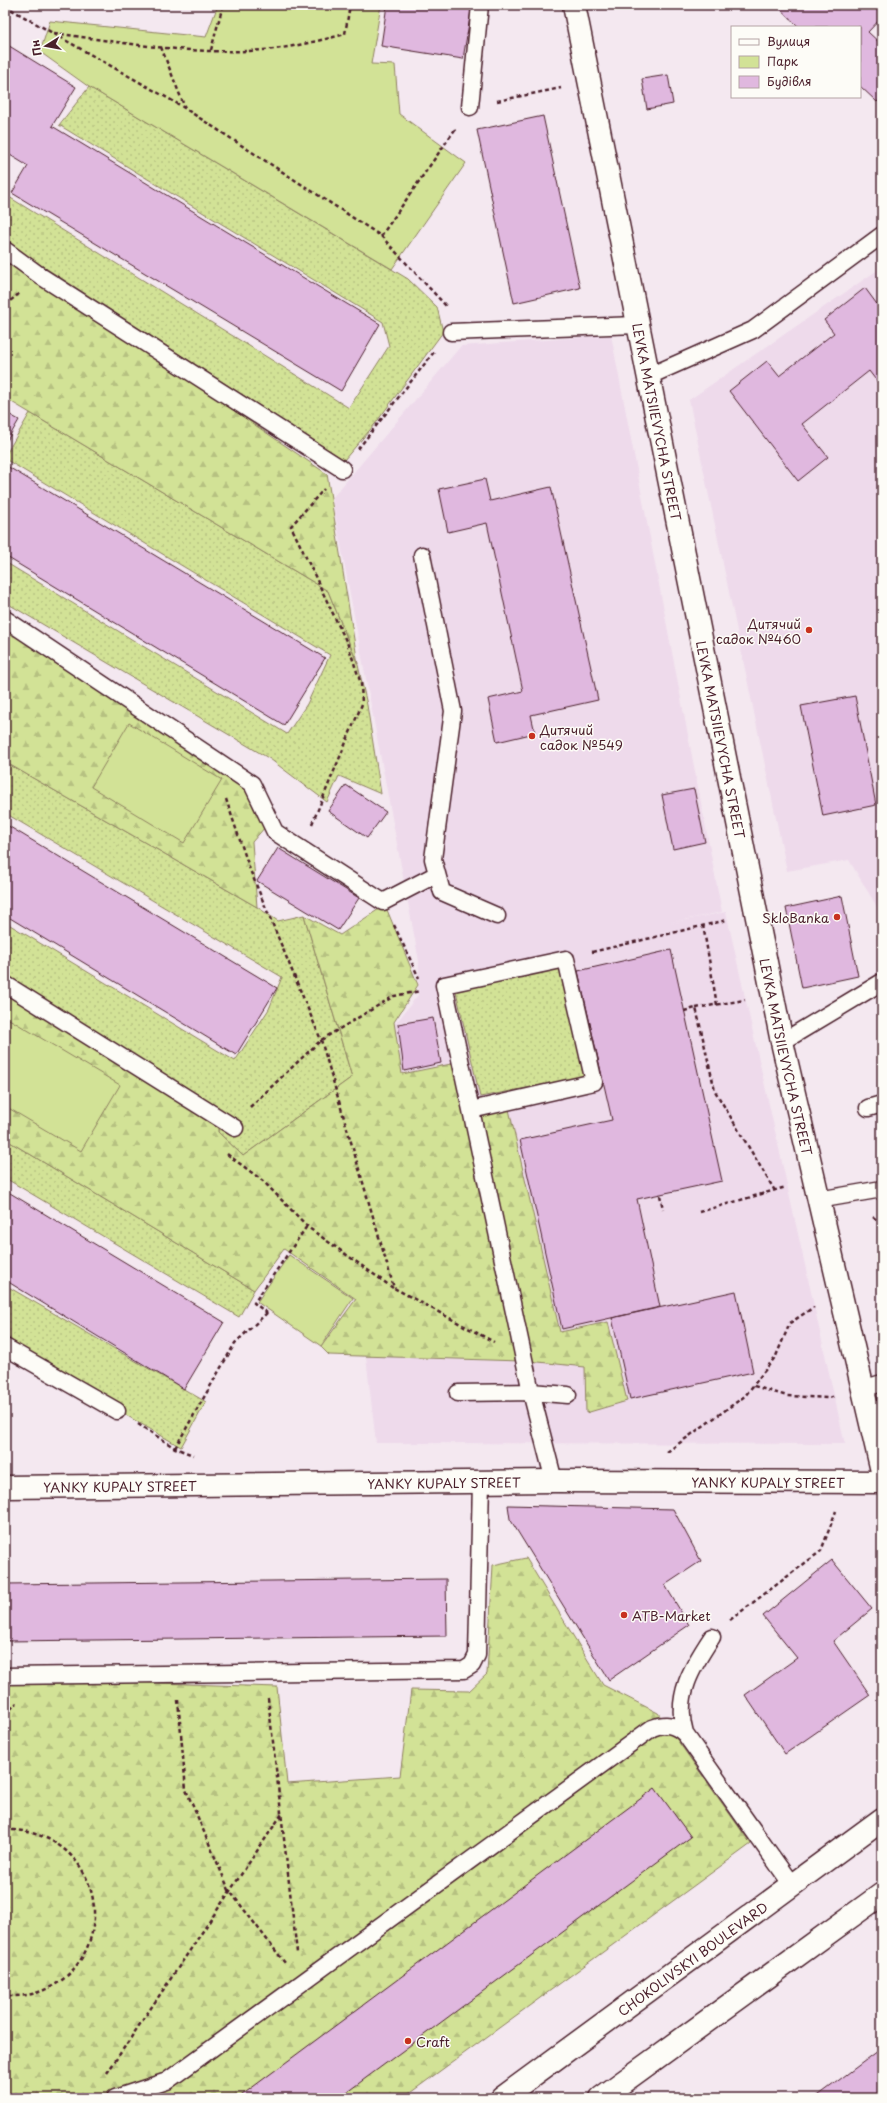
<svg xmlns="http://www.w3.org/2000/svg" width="887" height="2103" font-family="'Playpen Sans',sans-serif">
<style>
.built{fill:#eedaeb}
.grass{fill:url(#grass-dots);stroke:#8e8060}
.forest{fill:url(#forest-firs);stroke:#8e8060}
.park{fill:#d2e296;stroke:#8e8060}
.building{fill:#e0b8df;stroke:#4a1f2b}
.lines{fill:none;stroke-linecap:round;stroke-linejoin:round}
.lane-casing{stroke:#4a1f2b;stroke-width:19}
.street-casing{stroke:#4a1f2b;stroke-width:25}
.primary-casing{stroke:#4a1f2b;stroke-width:25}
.path{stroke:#4a1f2b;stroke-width:2.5;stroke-dasharray:4 3;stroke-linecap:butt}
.lane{stroke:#fdfcf7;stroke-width:16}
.street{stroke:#fdfcf7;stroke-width:22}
.primary{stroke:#fdfcf7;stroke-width:22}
.poi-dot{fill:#c8321e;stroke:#fdfcf7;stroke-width:1.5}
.labels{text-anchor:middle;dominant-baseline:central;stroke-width:3;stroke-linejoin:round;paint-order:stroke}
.street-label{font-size:13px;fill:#4a1f2b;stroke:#fdfcf7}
.poi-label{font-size:13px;fill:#4a1f2b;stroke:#fdfcf7;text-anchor:start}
</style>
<defs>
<pattern id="grass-dots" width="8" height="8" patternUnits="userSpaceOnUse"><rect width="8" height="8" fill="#d2e296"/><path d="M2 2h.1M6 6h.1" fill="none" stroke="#b6c181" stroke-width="1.8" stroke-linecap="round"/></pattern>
<pattern id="forest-firs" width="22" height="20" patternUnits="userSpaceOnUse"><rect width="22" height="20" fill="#d2e296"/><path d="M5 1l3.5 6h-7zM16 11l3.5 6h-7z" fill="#b6c181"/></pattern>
</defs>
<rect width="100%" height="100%" fill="#f4e8f0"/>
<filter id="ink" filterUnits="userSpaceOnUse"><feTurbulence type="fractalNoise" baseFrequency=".025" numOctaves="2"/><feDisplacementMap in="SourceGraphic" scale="8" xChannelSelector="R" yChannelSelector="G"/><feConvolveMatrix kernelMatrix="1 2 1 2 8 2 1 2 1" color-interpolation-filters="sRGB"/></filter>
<g filter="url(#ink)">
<path class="built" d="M882,267V915L849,860L787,871L689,400Z
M611,335L722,912L669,923L726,912L845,1444L376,1443L336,1099L418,995L419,961L332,498L461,346Z"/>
<path class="grass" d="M89,87L408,279L437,307L443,332L375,424L344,460L5,242V203L9,197L349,408L389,346L383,322L59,125Z
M30,413L328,591L358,665L367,705L381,794L339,776L327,802L270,759L5,602V562L287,734L307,704L330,655L5,459V456Z
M5,762L257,907L278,921L304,915L352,1077L243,1156L218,1132V1121L5,980V922L235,1061L269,1009L282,977L5,813Z
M563,965L588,1076L480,1097L456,991Z
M5,1139L254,1290L239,1317L5,1178Z
M5,1285L206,1402L181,1447L5,1345Z"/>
<path class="forest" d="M5,255L327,474L358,664L328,591L5,398Z
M5,625L246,787L266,826L252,842L257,907L5,762Z
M385,905L418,985L394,1022L402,1074L456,1063L521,1361L329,1355L321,1347L356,1299L284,1249L254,1290L5,1139V980L218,1121V1132L243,1156L352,1077L304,915L340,935Z
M508,1105L560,1332L608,1322L627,1401L586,1413L585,1367L529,1361L475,1114Z
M526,1558L603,1685L658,1713L751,1844L403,2098H5V1678L277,1687L287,1784L400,1776L411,1690L469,1691L487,1674L493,1565Z"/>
<path class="park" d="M218,5H381L371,64L395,65L399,114L466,163L392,269L89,87L40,52L50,21L206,37Z
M129,723L222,780L184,843L91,787Z
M9,1019L120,1085L81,1151L5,1106V1025Z
M289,1255L353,1298L321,1346L257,1302Z"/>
<path class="building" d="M387,5H472L463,59L381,46Z
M776,5H882V17L868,32L882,45V97L877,102L860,86V27H799Z
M6,44L76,87L52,126L380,324L341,391L12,193L28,166L5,152Z
M668,75L673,104L647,109L642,79Z
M543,116L580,288L514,303L477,130Z
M865,288L882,311V388L869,371L802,424L828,457L798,481L729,391L767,361L779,376L834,333L824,320Z
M5,412L19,420L5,444Z
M5,465L325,658L284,725L5,556Z
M485,479L490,501L551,487L598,700L531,715L535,733L497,742L488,699L523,691L487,523L448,532L439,489Z
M855,696L876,805L823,816L801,706Z
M346,785L386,812L367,838L328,811Z
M694,789L705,842L673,849L662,795Z
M5,824L277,988L236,1055L5,915Z
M278,848L359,898L338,930L257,881Z
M842,896L858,976L802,988L786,908Z
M671,950L722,1181L637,1199L660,1307L562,1329L520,1140L612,1120L578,971Z
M433,1018L441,1063L404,1071L398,1024Z
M5,1190L224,1322L184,1389L5,1280Z
M736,1291L753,1372L630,1399L612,1318Z
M508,1505L673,1509L701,1561L665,1585L689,1625L609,1680L510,1519Z
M832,1560L872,1609L833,1641L870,1695L785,1754L745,1695L797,1658L763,1616Z
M446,1579L447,1636L5,1641V1584Z
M655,1788L691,1837L339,2098H238Z
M882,2048V2098H815Z"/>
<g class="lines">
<g class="lane-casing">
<path id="lane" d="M470,107L480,5
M5,250L42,277L342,469
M451,332L637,325
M647,377L753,330L882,235
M422,555L453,711L433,859L442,892L497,916
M5,619L252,784L275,832L383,902L437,874
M5,984L235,1128
M782,1042L882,982
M868,1108L882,1104
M471,1110L444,985L566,959L594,1082L471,1110L531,1392L554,1481
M818,1200L882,1189
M5,1347L117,1411
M862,1389L882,1383
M458,1393L531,1392L568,1395
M5,1676L464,1670L472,1665L477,1655L481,1482
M685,1734C674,1696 692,1667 712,1637
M115,2098L167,2081L652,1728C666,1723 674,1724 685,1734L792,1885"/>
</g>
<g class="street-casing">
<g id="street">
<path id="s1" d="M574,5L782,1042L882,1471"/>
<path id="s2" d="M5,1487L554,1481L882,1482"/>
</g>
</g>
<g class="primary-casing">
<g id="primary">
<path id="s3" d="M502,2098L882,1819"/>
<path d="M601,2098L882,1894"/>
</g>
</g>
<path class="path" d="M5,6L178,104L381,236L447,307
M54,33C125,43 202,57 274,49C298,46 322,40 345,34L350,5
M161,47L185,108
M211,50L223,5
M497,101L561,88
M381,236L456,128
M5,305L20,293
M358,449L434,352
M226,799L250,870L321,1040L394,1288L494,1342
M312,824L362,704L361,684L348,645L291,526L324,489
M394,925L419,978
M703,925L717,1005
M592,952L727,920
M696,1008L745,1000
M684,1011L696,1008L715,1091L775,1191
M250,1107L321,1040L394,996L420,991
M227,1154L263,1181L309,1228L393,1288
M660,1195L663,1209
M699,1212L786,1187
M873,1217L882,1224
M267,1313L254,1303L307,1226
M754,1386L787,1396L829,1398L835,1396
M138,1424L175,1448L193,1455
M175,1448L235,1343L269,1311
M667,1452L745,1396L776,1356L790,1323L814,1307
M730,1620L821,1551L836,1511
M268,1698L297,1953
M178,1700L186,1790L229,1890L285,1963
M5,1714L17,1703
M5,1831C18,1828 34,1833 46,1838C116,1870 108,1975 32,1994C24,1996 14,1996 5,1996
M107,2073L282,1814"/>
<use href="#lane" class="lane"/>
<use href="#street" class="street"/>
<use href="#primary" class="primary"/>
</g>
</g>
<g class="poi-dot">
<circle cx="809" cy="630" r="4"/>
<circle cx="532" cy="736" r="4"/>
<circle cx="837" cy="917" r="4"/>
<circle cx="624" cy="1615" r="4"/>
<circle cx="408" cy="2041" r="4"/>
</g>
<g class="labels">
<g class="street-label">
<text stroke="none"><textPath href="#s1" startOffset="425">LEVKA MATSIIEVYCHA STREET</textPath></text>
<text stroke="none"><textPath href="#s1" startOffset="749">LEVKA MATSIIEVYCHA STREET</textPath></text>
<text stroke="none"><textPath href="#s1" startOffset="1073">LEVKA MATSIIEVYCHA STREET</textPath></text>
<text stroke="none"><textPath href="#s2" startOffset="439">YANKY KUPALY STREET</textPath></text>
<text stroke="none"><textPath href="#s2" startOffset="763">YANKY KUPALY STREET</textPath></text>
<text stroke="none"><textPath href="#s2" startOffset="115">YANKY KUPALY STREET</textPath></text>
<text stroke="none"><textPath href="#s3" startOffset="236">CHOKOLIVSKYI BOULEVARD</textPath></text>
</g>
<g class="poi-label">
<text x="801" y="623" text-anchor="end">Дитячий<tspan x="801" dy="15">садок №460</tspan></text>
<text x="540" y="729">Дитячий<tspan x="540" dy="15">садок №549</tspan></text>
<text x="829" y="917" text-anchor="end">SkloBanka</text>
<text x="632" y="1615">ATB-Market</text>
<text x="416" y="2041">Craft</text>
</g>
</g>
<rect width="887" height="2103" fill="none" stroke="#fdfcf7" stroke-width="20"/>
<rect x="10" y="10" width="867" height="2083" fill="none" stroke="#4a1f2b" stroke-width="1.5" filter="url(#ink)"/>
<rect x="731" y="26" width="130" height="72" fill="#fdfcf7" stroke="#b5a4a5"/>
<rect x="739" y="39" width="20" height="6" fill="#fdfcf7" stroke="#b5a4a5"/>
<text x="767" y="46" font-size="12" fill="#4a1f2b">Вулиця</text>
<rect x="739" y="56" width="20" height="12" fill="#d2e296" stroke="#b5a4a5"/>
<text x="767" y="66" font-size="12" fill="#4a1f2b">Парк</text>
<rect x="739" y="76" width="20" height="12" fill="#e0b8df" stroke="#b5a4a5"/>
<text x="767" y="86" font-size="12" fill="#4a1f2b">Будівля</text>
<g transform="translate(46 46) rotate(259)" stroke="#fdfcf7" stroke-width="3" paint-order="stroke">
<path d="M0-3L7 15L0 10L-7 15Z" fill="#4a1f2b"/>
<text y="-6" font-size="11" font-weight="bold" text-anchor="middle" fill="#4a1f2b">Пн</text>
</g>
</svg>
